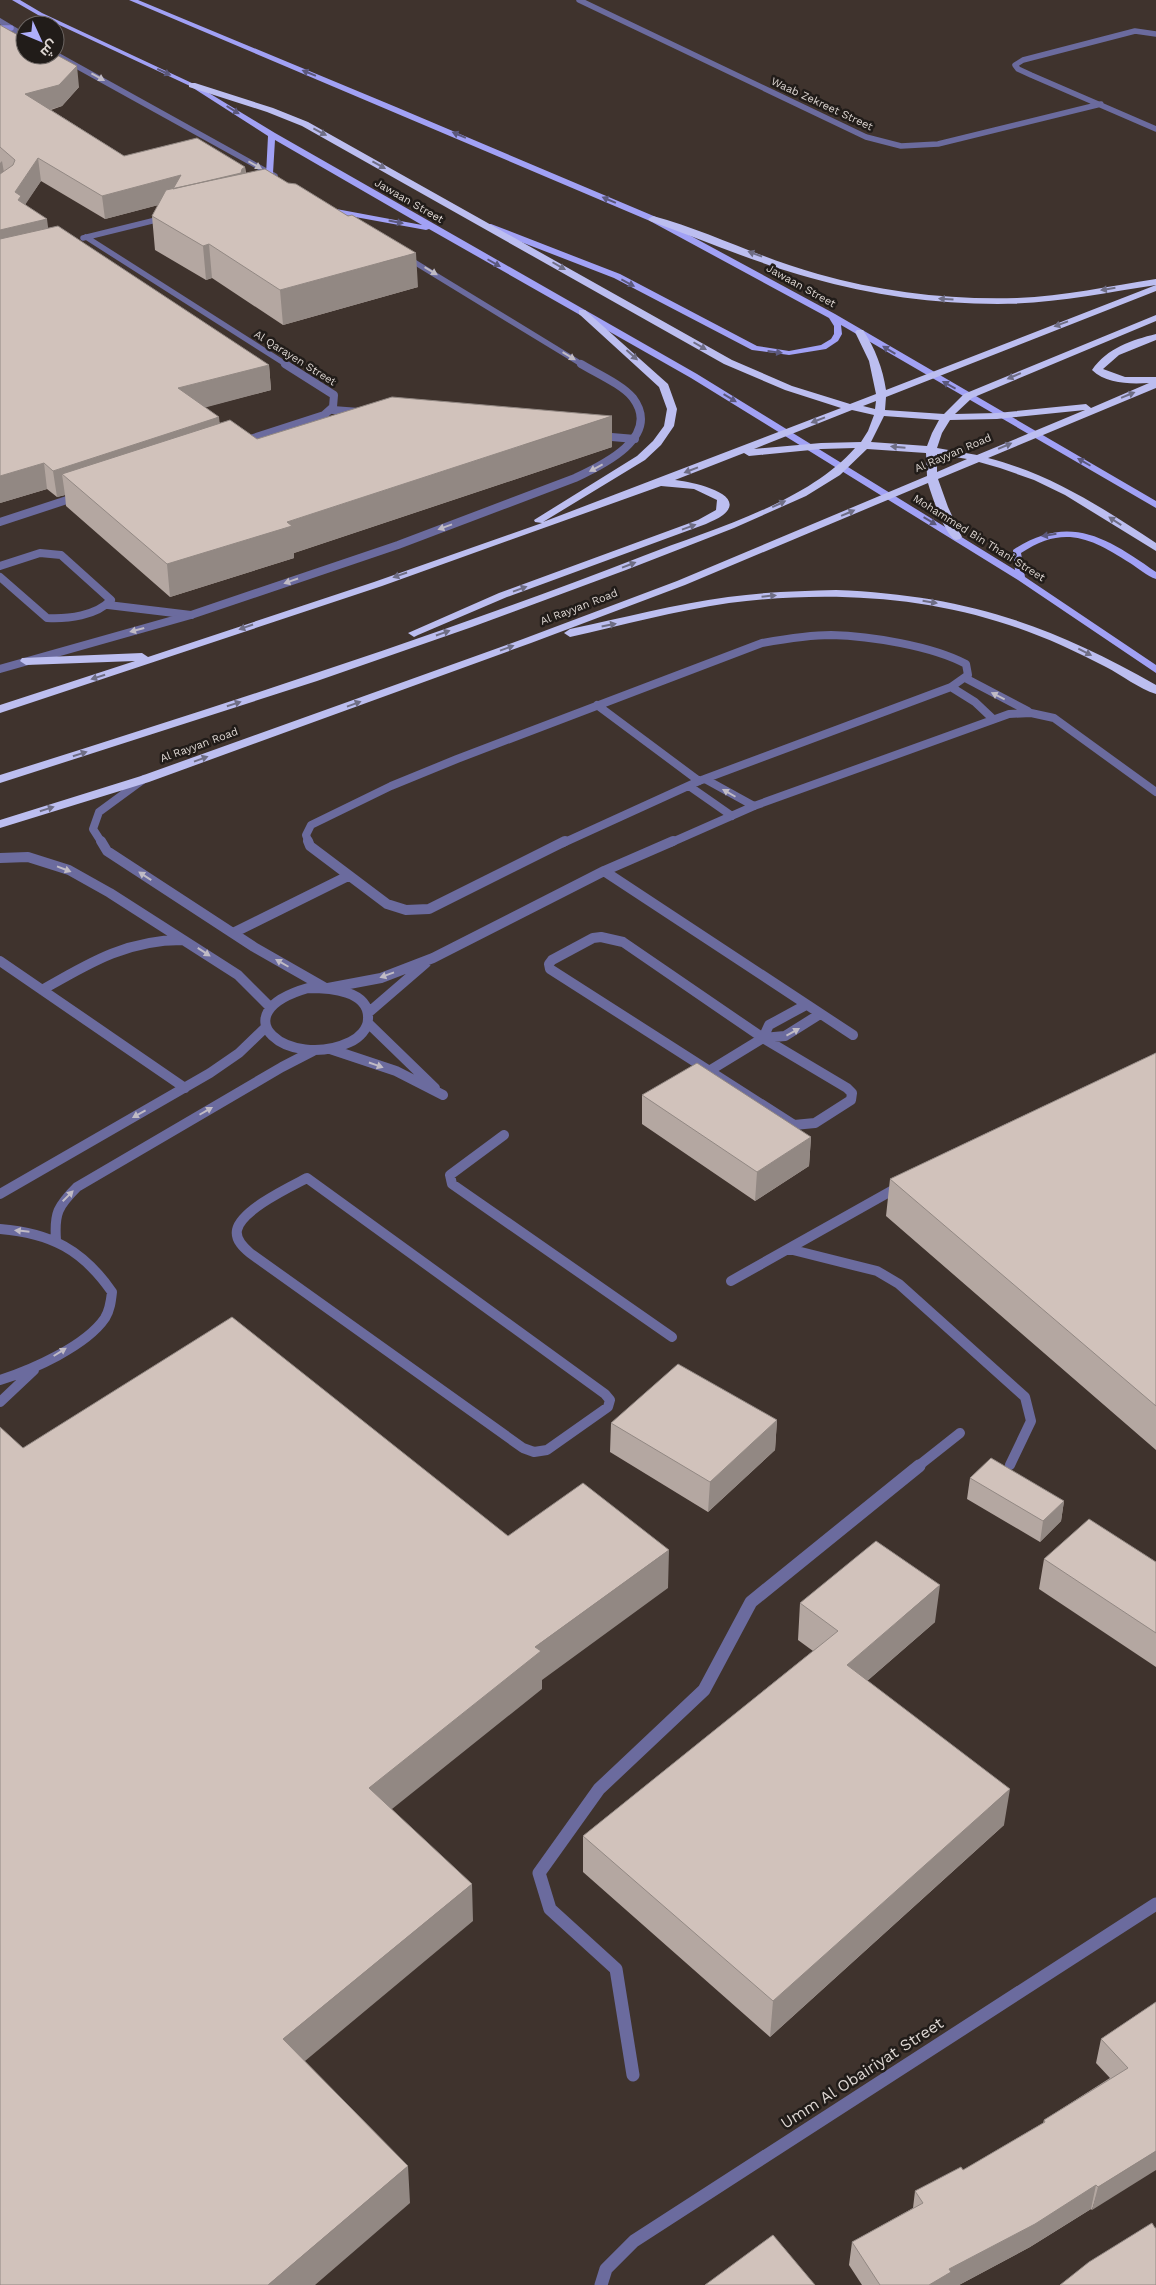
<svg xmlns="http://www.w3.org/2000/svg" width="1156" height="2285" font-family="'Work Sans',Cairo,sans-serif">
<style>
.lines{fill:none;stroke-linecap:round;stroke-linejoin:round}
.lane-far2{stroke:#6b6b9e;stroke-width:8}
.lane-far1{stroke:#6b6b9e;stroke-width:10}
.lane{stroke:#6b6b9e;stroke-width:13}
.street-far2{stroke:#6b6b9e;stroke-width:5.5}
.street-far1{stroke:#6b6b9e;stroke-width:8}
.street{stroke:#6b6b9e;stroke-width:13}
.secondary{stroke:#8988d9;stroke-width:5.5}
.primary{fill:#a1a1f5;fill-rule:evenodd}
.highway{fill:#bcbef0;fill-rule:evenodd}
.wall{fill:#b4a7a1}
.shaded-wall{fill:#928883}
.building{fill:#d1c2bb;stroke:#928883}
.oneway{fill:#5b587c}
.oneway2{fill:#c0bbc5}
.oneway3{fill:#6e6d84}
.labels{text-anchor:middle;dominant-baseline:central;stroke-width:5;stroke-linejoin:round;paint-order:stroke}
.far-street-label{font-size:11px;fill:#ddd6d2;stroke:#211c19}
.near-street-label{font-size:16px;fill:#ddd6d2;stroke:#211c19}
</style>
<rect width="100%" height="100%" fill="#3f332d"/>
<g class="lines">
<path class="lane-far2" d="M333,410L359,412
M600,436L635,439
M0,566L40,553L61,555L111,600C96,616 68,619 47,618L0,577
M108,605L191,615
M967,679L1028,711
M951,687L975,702L993,719
M597,705L699,781
M705,779L754,806
M689,786L732,816
M102,843L93,829L99,812L144,779
M309,843L306,835L311,825L391,786L457,759L762,643C785,639 808,635 831,635C871,636 932,646 966,664L968,675L951,687L699,781L563,843
M670,843L754,806L1009,714L1031,713L1054,718L1156,792"/>
<path class="lane-far1" d="M101,841L107,851L254,947L324,987
M308,841L310,846L387,904L406,910L429,909L565,841
M0,858L28,857L69,870L110,893L238,975L270,1007
M604,871L853,1035
M233,933L348,876
M601,937L623,942L763,1038L847,1088L852,1093L851,1100L815,1123L794,1125L550,969L549,964L552,960L593,938Z
M0,961L185,1088
M308,988C329,988 370,990 368,1019C368,1029 359,1038 350,1042C289,1071 218,1014 308,988Z
M328,988L381,978L433,958L604,871L673,841
M42,990C89,963 126,940 182,940
M368,1013L426,963
M368,1023L435,1088
M763,1038L769,1025L804,1006
M330,1049L396,1071L443,1095
M709,1071L763,1038L785,1036L820,1014
M504,1135L450,1175L452,1184L672,1337
M307,1178L605,1394L610,1400L608,1407L547,1450L534,1452L523,1448L250,1253C244,1248 235,1240 237,1230C241,1210 290,1187 307,1178Z
M0,1194L210,1073L239,1053L265,1028
M0,1229C51,1233 83,1250 112,1292C111,1301 110,1310 105,1318C86,1346 32,1370 0,1380
M56,1240C54,1213 58,1206 77,1187L282,1067L313,1051
M789,1249L877,1271L899,1284L1025,1397L1031,1421L1010,1465
M731,1281L900,1186
M0,1402L34,1370
M917,1467L960,1433"/>
<path class="lane" d="M633,2075L616,1969L550,1909L539,1873L599,1789L704,1690L751,1602L919,1466"/>
<path class="street-far2" d="M579,0L866,137L901,146L938,144L1101,104
M0,21L25,36
M1156,34L1135,31L1023,60L1015,65L1018,69L1031,75L1156,129
M55,54L275,176
M86,237L287,365
M83,238L164,218
M406,257L583,365"/>
<path class="street-far1" d="M244,441L324,415L333,407L334,395L285,364
M0,522L79,496
M0,669L191,615L398,545L575,478C603,465 662,437 633,398C623,385 596,373 581,364"/>
<path class="street" d="M601,2285L606,2269L634,2241L1156,1904"/>
<path class="secondary" d="M0,28H11"/>
<path class="primary" d="M12,0H20L42,13L194,84L275,133L697,374L1015,570L1013,550C1069,513 1106,537 1156,572V579C1147,576 1138,568 1130,563C1090,537 1063,525 1021,553L1025,577L1156,665V673L1018,580L691,378L429,229L426,230L328,212V208H331L422,225L275,140L273,173L266,175L268,136L190,86L38,15Z
M129,0H138L396,107L656,217L835,314L1156,501V508L841,325L842,334L838,341L826,349L789,355L752,350L614,278L485,228V224H491L620,274L757,346L789,351L821,345L831,339L834,334V326L829,318L650,221Z"/>
<path class="highway" d="M189,83H195L273,108L308,122L732,360L792,386L850,404L876,394L869,361L855,332L857,330H863C875,348 883,369 886,390L1156,285V291L886,397L885,410L944,414L964,394L1156,315V321L972,398L955,414L997,413L1086,404L1091,408L1149,383C1130,384 1106,384 1092,370C1107,348 1132,340 1156,334V340L1119,355L1103,369L1125,377H1156V388L988,458C1051,474 1103,508 1156,543V551L1065,495L1034,480L1000,468L979,462L938,479L948,507L962,537L960,539L956,540C946,538 931,494 928,483L685,585L531,643L149,782L0,828V820L141,776L523,639L677,581L927,476L926,453L867,449L840,475L806,496L734,528L626,570L472,627L317,681L0,783V775C216,707 432,638 643,556C710,530 807,503 855,448L821,449L749,456L744,453L675,480C687,481 750,493 723,515C718,519 711,521 706,524L507,597L418,635L414,637L408,633L499,593L698,520L716,510L717,500L694,489L661,486L382,586L0,713V705L135,661L26,665L20,661L22,658L142,653L148,657L374,582L542,523L535,522L534,520L637,456L653,441L664,426L667,409L659,387L579,314V310H585L668,384L677,409L674,426L661,445L645,460L543,522L841,408L785,390L724,364L302,126L267,112L189,87ZM876,401L875,409L863,406ZM852,410L874,415L868,431L861,442L821,443L754,449ZM1085,410L977,455L937,448L942,433L950,420L997,419ZM884,416L939,420L932,433L927,446L871,442ZM937,454L967,459L937,472Z
M653,216C709,231 762,259 818,274C882,292 950,300 1017,298C1064,296 1110,286 1156,279V285C1104,293 1051,304 998,304C935,304 871,295 811,278C756,263 703,240 650,221L648,219Z
M836,590C961,595 1048,623 1156,685V694C1139,689 1122,675 1106,667C1075,651 1043,636 1009,625C920,595 822,591 729,603C675,611 623,625 570,637L564,633L570,629C623,618 675,604 728,597C764,592 800,591 836,590Z"/>
</g>
<path class="wall" d="M0,25L79,87L62,106L51,110L124,156L245,167L246,173L418,287L283,325L212,278L206,280L155,250L152,216L158,205L105,219L41,181L25,204L48,228L269,365L271,390L205,407L220,423L257,439L612,447L294,553V558L170,597L66,506L65,495L57,497L47,489L0,503Z
M1156,1053V1450L886,1216L890,1179Z
M642,1095L811,1137L809,1166L755,1201L642,1124Z
M777,1420L775,1450L708,1512L610,1452L611,1423Z
M970,1478L1064,1501L1061,1521L1040,1542L967,1499Z
M1044,1559L1156,1562V1667L1039,1589Z
M800,1603L935,1622L867,1681L1004,1825L770,2037L583,1872V1836L813,1651L798,1640Z
M1156,2002L1092,2210L1091,2209L1030,2247L959,2285H862L849,2265L852,2242L913,2208L915,2191L963,2170L1043,2123L1044,2120L1110,2078L1096,2063L1101,2039Z"/>
<path class="shaded-wall" d="M77,66L79,87L62,106L28,116L25,94Z
M38,158L41,181L23,208L15,192Z
M2,161L6,184L0,189V163Z
M245,167L247,190L174,201L105,219L102,196L181,175L242,169Z
M47,219L50,242L0,254V230Z
M209,244L212,278L206,280L203,246Z
M416,253L418,287L283,325L280,290Z
M269,365L271,390L181,414L178,388Z
M612,416V447L294,553V558L170,597L167,564L287,522Z
M219,417L222,443L62,474L65,495L57,497L53,471Z
M44,463L47,489L0,503V476Z
M811,1137L809,1166L755,1201L757,1172Z
M777,1420L775,1450L708,1512L710,1482Z
M1064,1501L1061,1521L1040,1542L1043,1521Z
M669,1550L668,1588L542,1680V1689L372,1825L369,1788L535,1647Z
M940,1585L935,1622L843,1702L847,1665Z
M1010,1789L1004,1825L770,2037L773,2001Z
M472,1884L473,1921L287,2076L283,2039Z
M1156,2151V2170L1092,2210L1098,2187Z
M408,2166L410,2203L315,2285H268Z
M1096,2185L1091,2209L1030,2247L959,2285H929L949,2269Z"/>
<path class="building" d="M0,25L25,39V55H55V54L77,66L59,85L25,94L124,156L197,138L245,167L242,169L241,173L173,189L181,175L102,196L38,158L15,192L21,196L18,200L47,219L0,230V174L13,165L15,160L0,147Z
M265,169L288,183L296,184L348,216L352,215L416,253L280,290L209,244L203,246L152,216L166,190Z
M58,226L269,365L178,388L219,417L53,471L44,463L0,476V239Z
M392,397L612,416L287,522L292,526L167,564L62,474L230,420L257,439Z
M1156,1053V1406L890,1179Z
M697,1063L811,1137L757,1172L642,1095Z
M232,1317L508,1536L583,1483L669,1550L535,1647L541,1651L369,1788L472,1884L283,2039L408,2166L268,2285H0V1427L23,1448Z
M678,1364L777,1420L710,1482L611,1423Z
M991,1458L1064,1501L1043,1521L970,1478Z
M1089,1519L1156,1562V1633L1044,1559Z
M876,1541L940,1585L847,1665L1010,1789L773,2001L583,1836L838,1631L800,1603Z
M1156,2002V2151L1098,2187L1096,2185L1035,2224L949,2269L951,2272L929,2285H880L852,2242L923,2203L915,2191L961,2167L963,2170L1045,2122L1044,2120L1128,2068L1101,2039Z
M1152,2223L1155,2228H1156V2285H1060L1089,2262Z
M773,2235L815,2285H705Z"/>
<defs><path id="oneway-solid" d="M-6-.8H1V-3.2L6.5 0L1 3.2V.8H-6Z" transform="scale(1.25)"/></defs>
<g class="oneway">
<use href="#oneway-solid" transform="translate(164 72) rotate(25)"/>
<use href="#oneway-solid" transform="translate(309 73) rotate(-158)"/>
<use href="#oneway-solid" transform="translate(233 110) rotate(32)"/>
<use href="#oneway-solid" transform="translate(459 135) rotate(-157)"/>
<use href="#oneway-solid" transform="translate(609 200) rotate(-157)"/>
<use href="#oneway-solid" transform="translate(396 222) rotate(11)"/>
<use href="#oneway-solid" transform="translate(494 263) rotate(30)"/>
<use href="#oneway-solid" transform="translate(628 283) rotate(28)"/>
<use href="#oneway-solid" transform="translate(889 350) rotate(-149)"/>
<use href="#oneway-solid" transform="translate(775 352) rotate(7)"/>
<use href="#oneway-solid" transform="translate(949 385) rotate(-151)"/>
<use href="#oneway-solid" transform="translate(730 398) rotate(31)"/>
<use href="#oneway-solid" transform="translate(1084 462) rotate(-150)"/>
<use href="#oneway-solid" transform="translate(930 521) rotate(31)"/>
<use href="#oneway-solid" transform="translate(1049 535) rotate(171)"/>
</g>
<g class="oneway2">
<use href="#oneway-solid" transform="translate(98 77) rotate(29)"/>
<use href="#oneway-solid" transform="translate(255 165) rotate(29)"/>
<use href="#oneway-solid" transform="translate(431 271) rotate(31)"/>
<use href="#oneway-solid" transform="translate(569 356) rotate(31)"/>
<use href="#oneway-solid" transform="translate(596 468) rotate(152)"/>
<use href="#oneway-solid" transform="translate(445 527) rotate(160)"/>
<use href="#oneway-solid" transform="translate(291 581) rotate(161)"/>
<use href="#oneway-solid" transform="translate(137 630) rotate(165)"/>
<use href="#oneway-solid" transform="translate(998 696) rotate(-153)"/>
<use href="#oneway-solid" transform="translate(729 793) rotate(-150)"/>
<use href="#oneway-solid" transform="translate(64 869) rotate(21)"/>
<use href="#oneway-solid" transform="translate(145 876) rotate(-147)"/>
<use href="#oneway-solid" transform="translate(204 952) rotate(33)"/>
<use href="#oneway-solid" transform="translate(282 963) rotate(-150)"/>
<use href="#oneway-solid" transform="translate(387 975) rotate(160)"/>
<use href="#oneway-solid" transform="translate(793 1032) rotate(-29)"/>
<use href="#oneway-solid" transform="translate(376 1065) rotate(19)"/>
<use href="#oneway-solid" transform="translate(206 1111) rotate(-30)"/>
<use href="#oneway-solid" transform="translate(139 1114) rotate(151)"/>
<use href="#oneway-solid" transform="translate(68 1196) rotate(-45)"/>
<use href="#oneway-solid" transform="translate(22 1231) rotate(-174)"/>
<use href="#oneway-solid" transform="translate(60 1352) rotate(-32)"/>
</g>
<g class="oneway3">
<use href="#oneway-solid" transform="translate(320 132) rotate(28)"/>
<use href="#oneway-solid" transform="translate(379 165) rotate(29)"/>
<use href="#oneway-solid" transform="translate(755 254) rotate(-161)"/>
<use href="#oneway-solid" transform="translate(559 266) rotate(30)"/>
<use href="#oneway-solid" transform="translate(1108 289) rotate(171)"/>
<use href="#oneway-solid" transform="translate(946 299) rotate(-176)"/>
<use href="#oneway-solid" transform="translate(1061 324) rotate(160)"/>
<use href="#oneway-solid" transform="translate(700 346) rotate(30)"/>
<use href="#oneway-solid" transform="translate(632 355) rotate(42)"/>
<use href="#oneway-solid" transform="translate(1014 376) rotate(157)"/>
<use href="#oneway-solid" transform="translate(1128 395) rotate(-22)"/>
<use href="#oneway-solid" transform="translate(818 420) rotate(159)"/>
<use href="#oneway-solid" transform="translate(1005 446) rotate(-23)"/>
<use href="#oneway-solid" transform="translate(898 447) rotate(-175)"/>
<use href="#oneway-solid" transform="translate(691 470) rotate(159)"/>
<use href="#oneway-solid" transform="translate(779 504) rotate(-25)"/>
<use href="#oneway-solid" transform="translate(848 513) rotate(-23)"/>
<use href="#oneway-solid" transform="translate(1115 521) rotate(-147)"/>
<use href="#oneway-solid" transform="translate(689 527) rotate(-20)"/>
<use href="#oneway-solid" transform="translate(629 565) rotate(-21)"/>
<use href="#oneway-solid" transform="translate(400 575) rotate(161)"/>
<use href="#oneway-solid" transform="translate(520 589) rotate(-20)"/>
<use href="#oneway-solid" transform="translate(769 596) rotate(-6)"/>
<use href="#oneway-solid" transform="translate(930 602) rotate(9)"/>
<use href="#oneway-solid" transform="translate(609 625) rotate(-11)"/>
<use href="#oneway-solid" transform="translate(246 627) rotate(161)"/>
<use href="#oneway-solid" transform="translate(443 633) rotate(-19)"/>
<use href="#oneway-solid" transform="translate(507 648) rotate(-20)"/>
<use href="#oneway-solid" transform="translate(1085 652) rotate(27)"/>
<use href="#oneway-solid" transform="translate(98 677) rotate(162)"/>
<use href="#oneway-solid" transform="translate(234 704) rotate(-18)"/>
<use href="#oneway-solid" transform="translate(354 704) rotate(-20)"/>
<use href="#oneway-solid" transform="translate(80 754) rotate(-18)"/>
<use href="#oneway-solid" transform="translate(201 759) rotate(-20)"/>
<use href="#oneway-solid" transform="translate(47 809) rotate(-17)"/>
</g>
<g class="labels">
<g class="far-street-label">
<text transform="translate(822 104) rotate(25)">Waab Zekreet Street</text>
<text transform="translate(409 201) rotate(30)">Jawaan Street</text>
<text transform="translate(801 286) rotate(29)">Jawaan Street</text>
<text transform="translate(295 358) rotate(32)">Al Qarayen Street</text>
<text transform="translate(953 453) rotate(-23)">Al Rayyan Road</text>
<text transform="translate(979 538) rotate(32)">Mohammed Bin Thani Street</text>
<text transform="translate(579 607) rotate(-21)">Al Rayyan Road</text>
<text transform="translate(199 745) rotate(-20)">Al Rayyan Road</text>
</g>
<g class="near-street-label">
<text transform="translate(862 2073) rotate(-33)">Umm Al Obairiyat Street</text>
</g>
</g>
<g transform="translate(40 40) rotate(134)"><circle r="24" fill="#211c19" stroke="#6c6663"/>
<path d="M0-4L9 19L0 12L-9 19Z" fill="#aeaefb"/>
<text y="-8" font-size="14" font-weight="bold" text-anchor="middle" fill="#ddd6d2">ش</text>
</g>
</svg>
